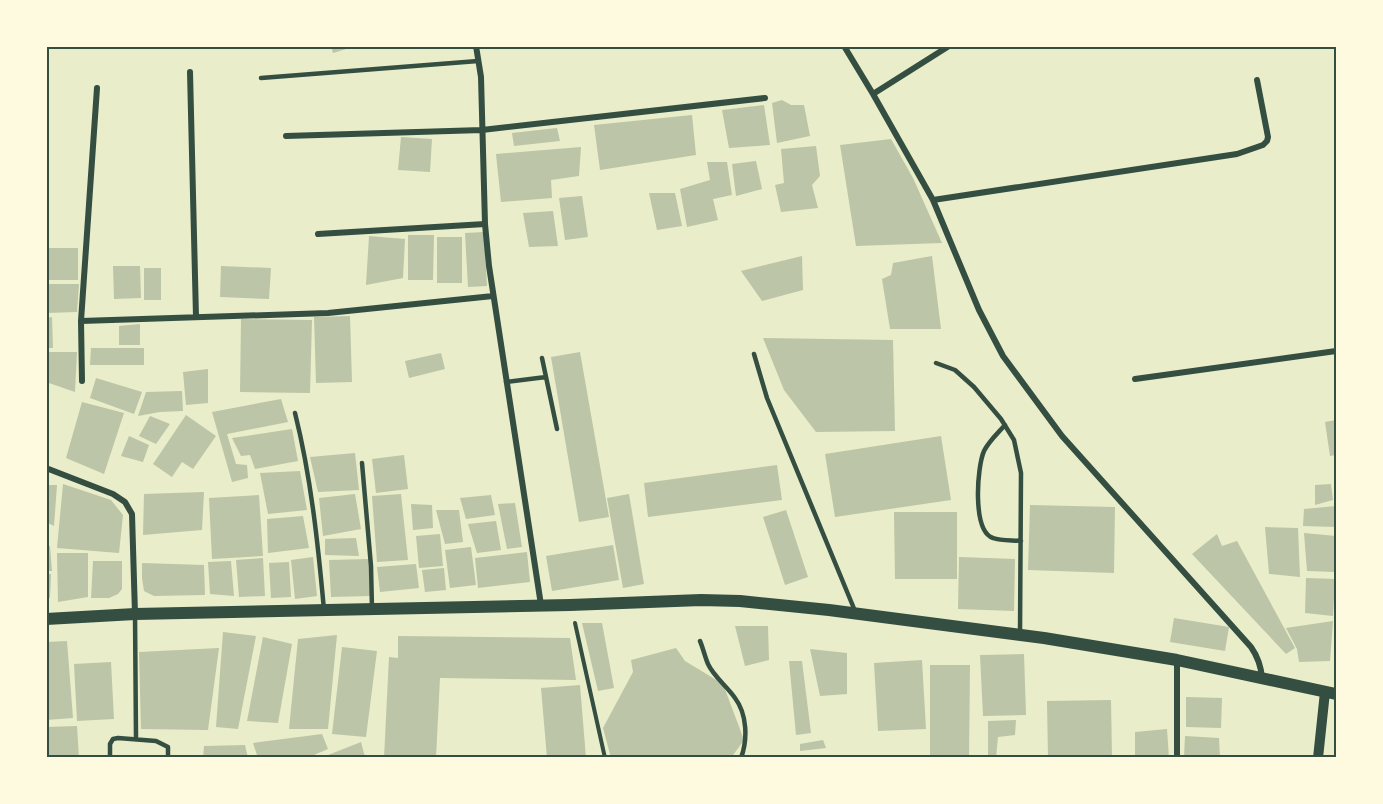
<svg xmlns="http://www.w3.org/2000/svg" width="1383" height="804" font-family="Rubik,sans-serif">
<style>
.building{fill:#bcc5a7}
.lines{fill:none;stroke-linecap:round;stroke-linejoin:round}
.path{stroke:#344e41;stroke-width:4}
.service{stroke:#344e41;stroke-width:4.5}
.minor{stroke:#344e41;stroke-width:6}
.tertiary{stroke:#344e41;stroke-width:10}
.secondary{stroke:#344e41;stroke-width:12}
.neatline{fill:none;stroke:#344e41;stroke-width:2}
</style>
<rect width="100%" height="100%" fill="#e9edc9"/>
<path class="building" d="M331,46H353V47L333,53Z
M782,100L791,105H804L810,136L777,143L772,103Z
M764,105L770,145L729,148L722,110Z
M692,115L696,155L600,170L594,125Z
M557,128L560,141L514,146L512,133Z
M401,137L432,139L430,172L398,170Z
M891,139L913,178L942,243L856,246L840,145Z
M816,146L820,176L812,185L818,208L781,212L775,185L784,183L781,149Z
M581,147L579,176L551,180L552,198L501,202L496,154Z
M756,161L762,189L736,196L732,164Z
M707,162H727L732,195L713,199L718,220L687,227L680,189L710,180Z
M649,193H675L682,226L657,230Z
M582,196L588,237L565,240L559,198Z
M553,211L558,246L529,247L523,213Z
M484,232L487,286L468,287L465,233Z
M408,235H434L433,280H408Z
M369,236L405,239L403,278L366,285Z
M437,237H462V283H437Z
M46,248H78V280H46Z
M802,256L803,290L762,301L741,271Z
M932,256L941,329H890L882,279L891,275L893,263Z
M113,266H140L141,298L114,299Z
M221,266L271,268L269,299L220,297Z
M144,268H161V300H144Z
M46,284H79L77,312L46,313Z
M350,316L352,382L316,383L314,317Z
M52,317L53,348H46V318Z
M241,319L312,320L310,393L240,392Z
M140,324V345H119V326Z
M763,338L893,340L895,431L816,432L784,390Z
M91,348H144V365H90Z
M46,352H77L75,392L46,382Z
M580,352L609,517L579,522L551,357Z
M441,353L445,369L409,378L405,361Z
M208,369V403L186,405L183,372Z
M96,378L142,392L134,414L90,398Z
M182,391L183,411L160,412L138,416L146,392Z
M281,399L288,422L227,434L236,464L247,465L248,478L232,482L212,412Z
M82,402L124,413L104,474L66,458Z
M186,415L216,436L193,469L182,462L172,477L153,464Z
M150,416L170,424L156,444L139,436Z
M1336,420V455L1330,456L1325,422Z
M292,429L298,461L255,469L250,455L241,456L232,438Z
M129,436L149,445L143,462L121,456Z
M941,436L951,500L835,517L825,454Z
M355,453L359,490L318,492L310,457Z
M404,455L408,489L376,493L372,459Z
M777,465L782,500L648,517L644,483Z
M300,471L307,510L268,514L260,473Z
M63,484L111,500L123,515L119,553L57,548Z
M1331,484L1333,500L1315,505V485Z
M46,485H57L54,526L46,522Z
M204,492L202,530L143,535L144,494Z
M355,494L361,529L323,536L319,498Z
M401,494L408,560L377,562L372,496Z
M629,494L644,584L623,588L607,498Z
M259,495L263,556L212,559L209,498Z
M491,495L495,515L466,519L460,498Z
M515,503L522,547L507,549L498,504Z
M411,504L432,505L433,528L413,530Z
M1030,505L1115,507L1114,573L1028,570Z
M1336,506V527L1303,526L1304,509Z
M436,510H459L463,542L445,544Z
M786,510L808,577L785,585L763,517Z
M894,512H957V579H895Z
M303,516L309,548L268,553L267,519Z
M496,521L501,550L477,553L468,524Z
M1265,527L1298,528L1300,577L1269,574Z
M1304,533L1336,536L1335,572L1307,571Z
M440,534L443,566L419,568L416,536Z
M1217,534L1222,546L1237,541L1295,648L1286,654L1192,554Z
M356,538L359,556L325,555V539Z
M613,545L619,580L552,591L546,556Z
M46,546H50L52,571H46Z
M471,547L476,585L450,588L445,550Z
M527,552L530,582L478,588L475,558Z
M57,553H88V597L58,602Z
M313,557L317,596L295,599L291,560Z
M959,557L1015,559L1014,611L958,609Z
M263,558L265,596L239,597L236,560Z
M369,559L370,596L331,597L329,560Z
M93,561H122V589L118,594L109,598H91Z
M231,561L234,596L210,594L208,562Z
M289,562L291,597L271,598L269,563Z
M142,563L204,565L205,595L154,596L144,591L142,578Z
M416,564L419,588L380,592L377,567Z
M444,568L446,590L425,592L422,570Z
M46,574H51L50,598H46Z
M1306,578L1335,579L1333,616L1305,613Z
M1174,618L1229,627L1225,651L1170,642Z
M1333,621L1330,661L1299,662L1297,649L1286,628Z
M582,623H602L614,688L598,691Z
M735,626H768L769,660L745,666Z
M223,632L256,636L238,729L216,727Z
M337,635L328,729H289L298,639Z
M398,636L570,638L576,680L440,678L436,758H384L389,657L398,658Z
M263,637L292,644L278,723L247,721Z
M67,641L73,718L46,720V642Z
M342,647L377,651L366,737L332,734Z
M219,648L208,730L141,729L139,652Z
M676,648L685,661L723,684L744,740L731,758H611L603,728L633,672L631,660Z
M810,649L847,653V694L820,696Z
M1024,654L1026,715L983,716L980,655Z
M922,660L926,729L878,731L874,663Z
M789,661H802L811,733L796,735Z
M111,662L114,719L77,721L74,664Z
M930,665H970L969,758H930Z
M580,685L586,758H547L541,688Z
M1186,697L1222,698L1221,728L1186,727Z
M1111,700L1112,758H1048L1047,701Z
M1016,720L1015,735L998,737L996,758H988V721Z
M77,726L79,758H46V727Z
M1167,729L1169,758H1135V732Z
M322,734L328,749L307,758H258L253,743Z
M1185,736L1219,738L1220,758H1184Z
M823,740L826,748L800,751V744Z
M361,742L365,757H323Z
M245,745L248,758H203L204,746Z"/>
<g class="lines">
<path class="path" d="M575,623L605,758"/>
<path class="service" d="M261,78L478,61
M754,354L767,398L855,611
M542,358L557,429
M936,363L955,370L974,387L1001,419L1014,440L1021,473L1020,635
M506,382L546,377
M295,413C311,477 318,544 324,610
M1005,425C998,433 989,441 984,451C977,467 972,531 993,538C1001,541 1013,540 1021,541
M362,463L371,566L372,609
M135,614L136,739
M700,641C703,648 705,657 708,664C714,677 727,686 735,698C747,714 748,739 741,758
M110,758V744L113,739L118,738L156,741L168,747V758"/>
<path class="minor" d="M476,46L481,77L485,224L489,266L541,605
M844,46L873,94L933,200L979,310L1003,356L1062,436L1251,647C1258,657 1261,666 1262,678
M190,72L196,317
M873,94L949,46
M286,136L482,130L765,98
M933,200L1237,154L1263,145L1267,141L1268,137L1257,80
M318,234L485,224
M81,321L328,313L493,296
M1135,379L1336,351
M82,381L81,321L97,88
M46,468L113,494L125,502L132,514L135,614
M1177,660V758"/>
<path class="tertiary" d="M1318,758L1325,692"/>
<path class="secondary" d="M46,619L135,614L570,605L701,600L740,601L829,610L1044,638L1177,660L1336,694"/>
</g>
<rect width="1383" height="804" fill="none" stroke="#fefae0" stroke-width="96"/>
<rect x="48" y="48" width="1287" height="708" class="neatline"/>
</svg>
